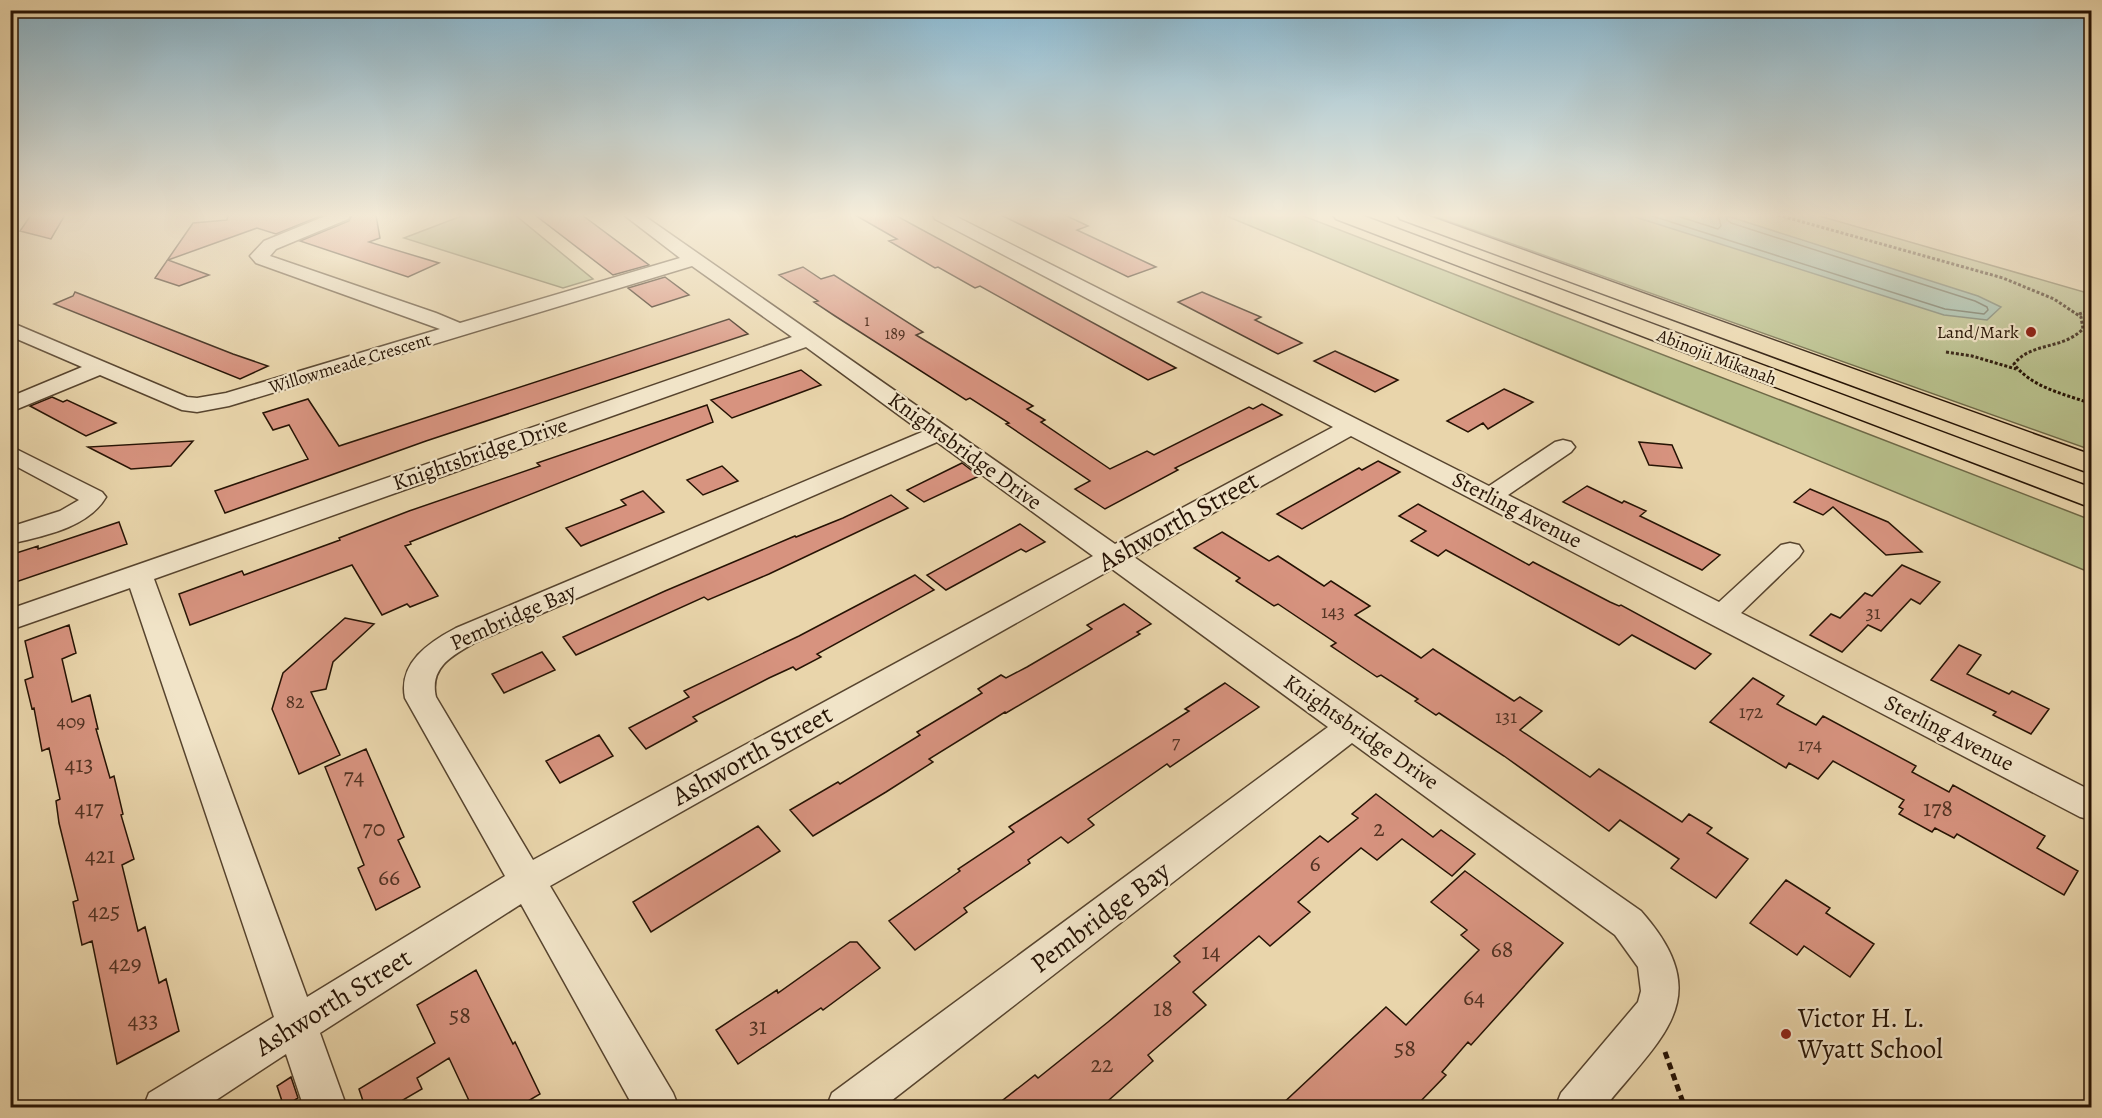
<svg xmlns="http://www.w3.org/2000/svg" width="2102" height="1118" font-family="Alegreya,serif">
<style>
.green{fill:#b6bd89;stroke:#6e6846;stroke-width:1.5}
.water{fill:#97b9a9;stroke:#6a7767;stroke-width:1.5}
.lines{fill:none;stroke-linecap:round;stroke-linejoin:round}
.shore{stroke:#5e6656;stroke-width:1.5}
.building{fill:#d7937f;stroke:#261304;stroke-width:1.5}
.minor-casing{stroke:#57442e;stroke-width:3}
.major-casing{stroke:#261304;stroke-width:3}
.path-far1{stroke:#261304;stroke-width:3;stroke-dasharray:3 2;stroke-linecap:butt}
.path{stroke:#261304;stroke-width:5;stroke-dasharray:7 4.5;stroke-linecap:butt}
.minor{fill:#f1e4c8;fill-rule:evenodd}
.major{fill:#e9d5ab;fill-rule:evenodd}
.poi-dot{fill:#8f2418;stroke:#f1e4c8;stroke-width:2}
.labels{text-anchor:middle;dominant-baseline:central;stroke-width:4.5;stroke-linejoin:round;paint-order:stroke}
.far-number-label{font-size:16px;fill:#523323}
.far-poi-label{font-size:18px;fill:#261304;stroke:#f1e4c8;text-anchor:end}
.far-street-label{font-size:18px;fill:#261304;stroke:#f1e4c8}
.number-label{font-size:20px;fill:#523323}
.street-label{font-size:22px;fill:#261304;stroke:#f1e4c8}
.near-number-label{font-size:24px;fill:#523323}
.near-street-label{font-size:27px;fill:#261304;stroke:#f1e4c8}
.near-poi-label{font-size:27px;fill:#261304;stroke:#f1e4c8;text-anchor:start}
</style>
<rect width="100%" height="100%" fill="#e9d5ab"/>
<filter id="stains"><feTurbulence type="fractalNoise" baseFrequency=".00333" numOctaves="4"/><feColorMatrix values="0 0 0 0 .2 0 0 0 0 .09 0 0 0 0 .02 0 0 0 .5 -.17"/></filter>
<radialGradient id="worn" r=".72"><stop offset=".6" stop-color="#630" stop-opacity="0"/><stop offset="1" stop-color="#630" stop-opacity=".3"/></radialGradient>
<path class="green" d="M464,215H515L593,279L563,288L404,238Z
M1224,215H1301L2091,520V573Z
M1431,215H1816L2091,294V450Z"/>
<path class="water" d="M1629,215H1724L1978,296L2001,307L1987,320L1944,315Z"/>
<g class="lines">
<path class="shore" d="M1649,215L1945,309L1984,314L1988,310L1987,307L1975,301L1731,223L1727,220L1726,215
M1674,215L1718,229L1721,226L1718,215"/>
</g>
<path class="building" d="M31,215H65L51,239L20,231Z
M228,215H323L276,234L257,228L168,260L209,275L179,286L155,278L193,223L227,220Z
M352,215H376L380,238L369,242L439,263L408,277L300,241L349,221Z
M535,215H582L649,265L613,275Z
M855,215H895L1176,368L1148,380L980,286L975,288L938,267L935,268L889,241L897,239Z
M1001,215H1065L1088,226L1077,230L1156,267L1128,277Z
M803,267L821,279L834,275L923,332L916,335L1033,406L1027,409L1045,420L1041,422L1110,469L1147,451L1154,455L1249,407L1253,409L1262,404L1282,415L1175,468L1178,470L1105,509L1075,489L1090,481L1006,424L1009,423L970,398L966,400L835,316L814,302L818,301L779,275Z
M665,277L689,295L652,307L628,288Z
M75,292L233,354L268,366L240,379L54,304L73,296Z
M1202,292L1261,317L1255,320L1302,343L1278,354L1178,302Z
M729,319L748,334L426,441L225,513L215,491L308,459L289,425L273,430L263,413L308,399L339,446Z
M1335,351L1372,368L1398,380L1375,392L1314,361Z
M801,370L821,385L732,418L711,400Z
M1504,389L1533,402L1488,429L1483,423L1468,432L1447,421Z
M52,397L63,402L67,400L116,423L86,436L30,406Z
M707,405L713,422L410,542L411,544L405,546L438,596L410,607L407,604L382,615L352,565L190,625L179,594L242,571L244,575L340,540L339,538L409,511L540,466L537,463Z
M193,441L171,466L131,469L88,447Z
M1639,442L1672,445L1682,468L1649,465Z
M1378,461L1400,472L1302,529L1277,514L1359,468L1362,470Z
M962,463L979,476L924,502L907,490Z
M722,466L738,481L703,495L687,480Z
M1587,486L1622,503L1624,501L1646,511L1640,516L1720,555L1702,570L1563,502Z
M1810,489L1888,522L1922,552L1886,555L1833,507L1823,515L1794,502Z
M643,491L664,512L581,546L566,528L626,505L621,500Z
M891,495L908,508L769,574L708,600L704,597L576,655L563,637L665,591L795,536L796,537L843,518Z
M1418,504L1529,565L1533,562L1610,602L1619,606L1621,605L1711,654L1695,669L1632,635L1619,645L1446,550L1438,556L1411,541L1426,531L1399,516Z
M119,522L127,544L10,584V555L38,546V549Z
M1020,524L1045,542L1026,552L1021,549L946,590L927,575Z
M1222,532L1269,561L1278,556L1324,586L1331,581L1370,606L1355,615L1421,658L1433,649L1514,701L1520,697L1542,711L1520,730L1590,777L1599,769L1682,822L1689,814L1712,828L1707,833L1748,859L1716,898L1671,868L1679,859L1620,820L1609,831L1504,756L1439,713L1436,715L1415,701L1418,699L1381,675L1377,677L1331,646L1336,643L1278,604L1274,606L1236,581L1240,578L1194,548Z
M1902,565L1940,582L1920,604L1911,599L1881,631L1868,625L1842,652L1810,635L1831,614L1840,618L1865,593L1872,596Z
M915,575L934,590L817,654L821,657L796,670L793,667L769,678L693,717L697,721L646,749L629,728L689,697L684,691L799,636Z
M1124,604L1151,624L1137,632L1140,634L1006,713L1005,712L929,759L933,762L886,792L813,836L790,810L838,782L840,784L920,735L917,732L982,693L978,689L1001,675L1006,678L1027,667L1092,629L1087,625Z
M345,618L374,624L333,662L326,689L311,692L340,755L299,774L272,709L283,673Z
M69,625L76,653L62,659L72,702L90,695L98,729H96L110,778L114,776L123,814L121,815L134,859L122,865L138,931L145,927L159,983L166,979L179,1031L117,1064L92,941L82,945L73,902L78,900L59,823L56,801L60,799L49,748L42,751L34,708L32,709L25,680L33,677L25,641Z
M1959,645L1981,655L1967,674L2009,694L2012,691L2049,709L2031,734L1993,715L1996,712L1931,680Z
M542,652L555,670L504,693L492,674Z
M1753,678L1784,696L1777,704L1816,725L1823,716L1916,766L1912,772L1949,792L1953,785L2045,836L2037,848L2078,871L2064,895L1957,834L1954,838L1935,828L1932,832L1899,814L1903,809L1899,807L1904,800L1833,761L1818,779L1789,763L1786,768L1710,722Z
M1225,683L1259,707L1170,767L1167,764L1088,819L1094,825L1068,843L1061,837L1028,860L1030,863L964,908L967,912L915,950L889,921L960,871L958,869L1014,832L1009,827L1189,711L1185,709Z
M599,735L613,756L560,783L546,761Z
M366,749L404,837L398,840L420,887L376,910L358,868L364,865L325,767Z
M1376,794L1433,837L1441,830L1475,854L1452,876L1402,839L1377,860L1361,848L1298,902L1310,912L1270,946L1259,936L1193,992L1206,1005L1148,1055L1153,1061L1101,1107H994L1035,1075L1038,1078L1108,1022L1180,962L1174,956L1320,836L1328,842L1358,818L1352,814Z
M758,826L780,851L651,932L633,902Z
M1465,871L1563,943L1471,1045L1468,1042L1442,1072L1446,1075L1415,1107H1279L1386,1007L1406,1025L1479,950L1461,935L1467,930L1431,902Z
M1786,880L1830,908L1826,913L1874,944L1850,977L1804,946L1797,955L1750,923Z
M850,942H857L880,968L823,1010L821,1008L738,1064L716,1030L777,990L778,993Z
M476,970L513,1044L515,1042L540,1094L518,1107H472L449,1058L417,1078L422,1089L391,1107H365L359,1089L435,1043L417,1005Z
M291,1077L298,1098L284,1107L277,1086Z"/>
<g class="lines">
<g class="minor-casing">
<path id="minor" d="M328,215H350L348,219L276,249L270,256L436,313L460,323L680,258L624,215H643L1115,544L1333,427L935,219L933,215H953L1489,486L1555,442L1563,440L1571,442L1575,447L1571,452L1508,495L1719,602L1781,545L1790,543L1799,545L1803,551L1799,557L1741,613L2092,791V820L2080,817L1351,436L1134,557L1641,911C1718,998 1662,1036 1604,1108H1555L1561,1093L1638,1002L1641,991L1638,967L1615,935L1352,743L882,1108H826L832,1093L1328,727L1112,569L550,886L673,1093L679,1108H634L521,904L320,1033L347,1108H304L286,1054L204,1108H143L149,1093L274,1017L130,588L10,630V609L792,337L692,266L229,406L197,412L182,410L100,375L10,412V397L82,367L10,336V322L187,397L197,398L226,393L440,329L256,263L250,256L264,241ZM806,347L922,432L456,628C429,642 398,663 405,698L505,876L307,997L154,579ZM937,442L1093,556L533,860L436,697C429,667 453,655 476,642Z
M10,446L102,492L106,497C88,528 43,536 10,544V527L60,511L79,500L10,463Z"/>
</g>
<g class="major-casing">
<path id="major" d="M1333,215H1361L2092,488V508L1336,219Z
M1397,215H1426L2092,455V474L1400,219Z"/>
</g>
<path class="path-far1" d="M1778,215L2003,278L2054,299L2081,317L2083,329C2062,350 2031,342 2014,364C2032,388 2065,394 2092,404
M2079,314L2092,310
M1946,352L1972,356L2016,369"/>
<path class="path" d="M1665,1052L1685,1108"/>
<use href="#minor" class="minor"/>
<use href="#major" class="major"/>
</g>
<linearGradient id="sky" x2="0" y2="1"><stop stop-color="#87b6cf"/><stop offset="0.58" stop-color="#f5ecd9"/><stop offset="1" stop-color="#f5ecd9" stop-opacity="0"/></linearGradient>
<rect width="2102" height="371" fill="url(#sky)"/>
<g class="poi-dot">
<circle cx="2031" cy="332" r="6"/>
<circle cx="1786" cy="1034" r="6"/>
</g>
<g class="labels">
<g class="far-number-label">
<text x="867" y="321">1</text>
<text x="895" y="334">189</text>
</g>
<g class="far-poi-label">
<text x="2019" y="332">Land/Mark</text>
</g>
<g class="far-street-label">
<text transform="translate(1717 357) rotate(21)">Abinojii Mikanah</text>
<text transform="translate(350 363) rotate(-17)">Willowmeade Crescent</text>
</g>
<g class="number-label">
<text x="1333" y="611">143</text>
<text x="1873" y="612">31</text>
<text x="295" y="701">82</text>
<text x="1751" y="711">172</text>
<text x="1506" y="716">131</text>
<text x="71" y="721">409</text>
<text x="1176" y="741">7</text>
<text x="1810" y="744">174</text>
</g>
<g class="street-label">
<text transform="translate(965 451) rotate(36)">Knightsbridge Drive</text>
<text transform="translate(480 454) rotate(-19)">Knightsbridge Drive</text>
<text transform="translate(1517 510) rotate(27)">Sterling Avenue</text>
<text transform="translate(513 617) rotate(-24)">Pembridge Bay</text>
<text transform="translate(1361 732) rotate(35)">Knightsbridge Drive</text>
<text transform="translate(1949 733) rotate(27)">Sterling Avenue</text>
</g>
<g class="near-number-label">
<text x="79" y="764">413</text>
<text x="354" y="776">74</text>
<text x="89" y="808">417</text>
<text x="1938" y="808">178</text>
<text x="374" y="828">70</text>
<text x="1379" y="828">2</text>
<text x="100" y="855">421</text>
<text x="1315" y="863">6</text>
<text x="389" y="877">66</text>
<text x="104" y="911">425</text>
<text x="1502" y="949">68</text>
<text x="1211" y="951">14</text>
<text x="125" y="963">429</text>
<text x="1474" y="997">64</text>
<text x="1163" y="1008">18</text>
<text x="460" y="1015">58</text>
<text x="143" y="1020">433</text>
<text x="758" y="1026">31</text>
<text x="1405" y="1048">58</text>
<text x="1102" y="1064">22</text>
</g>
<g class="near-street-label">
<text transform="translate(1178 521) rotate(-29)">Ashworth Street</text>
<text transform="translate(752 755) rotate(-29)">Ashworth Street</text>
<text transform="translate(1100 917) rotate(-37)">Pembridge Bay</text>
<text transform="translate(333 1002) rotate(-32)">Ashworth Street</text>
</g>
<g class="near-poi-label">
<text x="1798" y="1018">Victor H. L.<tspan x="1798" dy="31">Wyatt School</tspan></text>
</g>
</g>
<rect width="2102" height="1118" fill="none" stroke="#e9d5ab" stroke-width="36"/>
<rect x="12" y="12" width="2078" height="1094" fill="none" stroke="#261304" stroke-width="3"/>
<rect x="18" y="18" width="2066" height="1082" fill="none" stroke="#261304" stroke-width="1.5"/>
<rect width="100%" height="100%" filter="url(#stains)"/>
<rect width="100%" height="100%" fill="url(#worn)"/>
</svg>
